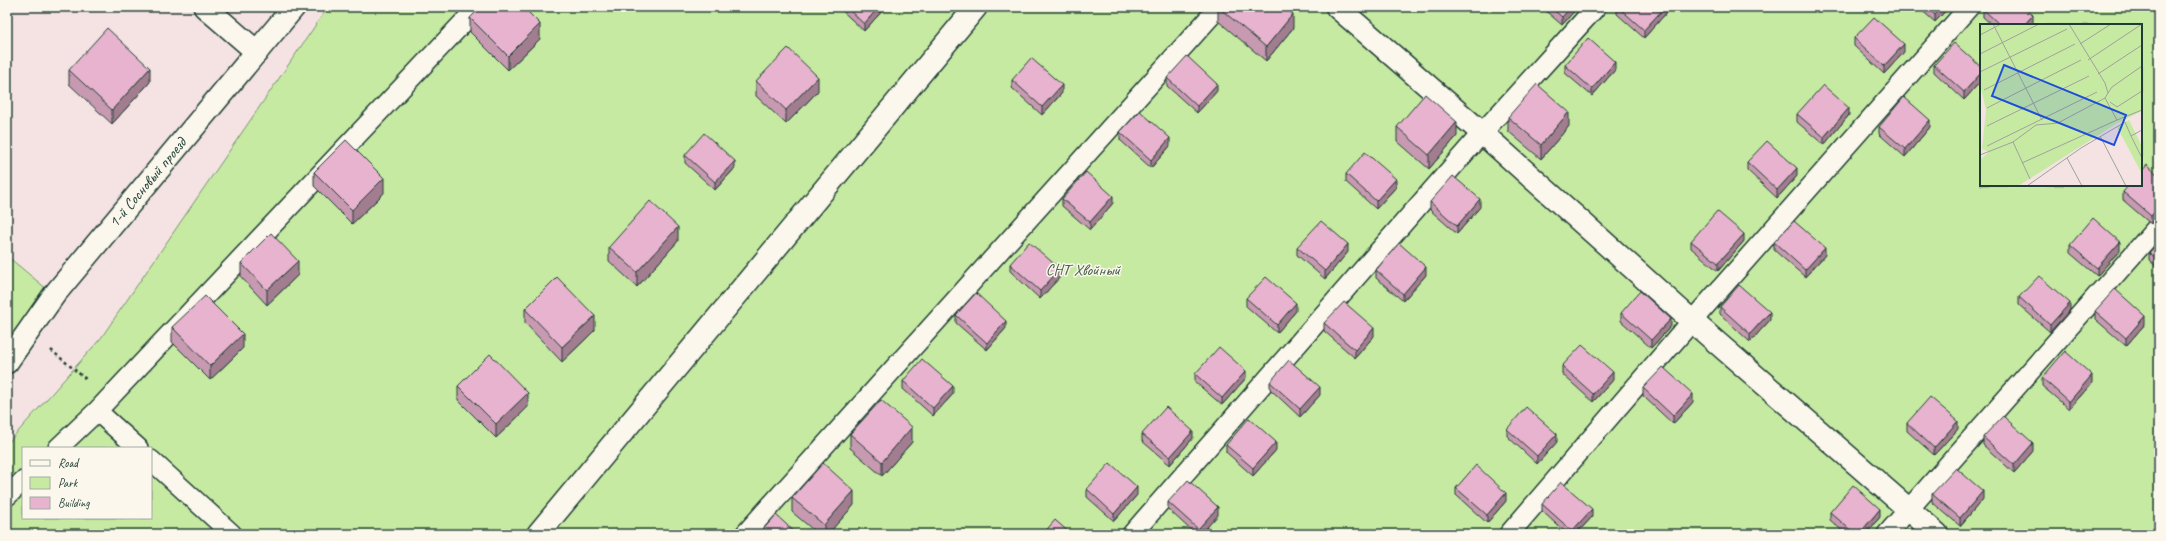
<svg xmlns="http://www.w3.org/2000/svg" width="2166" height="541" font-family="Caveat,sans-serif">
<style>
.green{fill:#c7eaa3;stroke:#73946c;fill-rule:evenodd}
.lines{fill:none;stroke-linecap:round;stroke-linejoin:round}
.lane-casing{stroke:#1f3d34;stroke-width:22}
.street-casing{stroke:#1f3d34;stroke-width:25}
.path{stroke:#1f3d34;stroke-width:2.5;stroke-dasharray:3 3;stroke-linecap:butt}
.lane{stroke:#fbf7ec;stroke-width:19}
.street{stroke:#fbf7ec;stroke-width:22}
.wall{fill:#c89ab1;stroke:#1f3d34}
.shaded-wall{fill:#a27d90;stroke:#1f3d34}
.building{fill:#e8b3ce;stroke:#1f3d34}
.labels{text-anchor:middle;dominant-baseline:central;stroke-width:3;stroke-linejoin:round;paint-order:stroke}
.street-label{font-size:16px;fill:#1f3d34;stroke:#fbf7ec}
.park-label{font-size:16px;fill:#41604a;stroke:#fbf7ec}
.inset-road{fill:none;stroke:#9fa19d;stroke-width:1}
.view{fill:#1d4ed8;fill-opacity:0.15;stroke:#1d4ed8;stroke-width:2}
.inset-edge{fill:none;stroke:#1f3d34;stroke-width:2}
</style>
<rect width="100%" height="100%" fill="#f5e3e3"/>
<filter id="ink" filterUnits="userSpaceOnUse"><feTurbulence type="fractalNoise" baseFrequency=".025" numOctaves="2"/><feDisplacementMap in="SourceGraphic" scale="8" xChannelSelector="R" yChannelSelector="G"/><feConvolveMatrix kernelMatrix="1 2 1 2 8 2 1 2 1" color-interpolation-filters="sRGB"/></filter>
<g filter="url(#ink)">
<path class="green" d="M328,7H2159V534H7V444L101,338ZM1981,25H2141V185H1981ZM23,448H151V518H23Z
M7,256L54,295L7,362Z"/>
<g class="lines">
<g class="lane-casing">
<path id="lane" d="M58,448L97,411
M138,448L97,411L478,7
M151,460L232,534
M7,496L23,481
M745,534L1219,7
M1132,534L1482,133L1596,7
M1509,534L1692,321L1969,7
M1887,534L2159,225"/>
</g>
<g class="street-casing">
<g id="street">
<path d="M205,7L257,52"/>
<path d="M1337,7L1482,133L1692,321L1937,534"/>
<path id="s1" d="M7,362L54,295L294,7"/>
<path d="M538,534L976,7"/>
</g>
</g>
<path class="path" d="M51,350L87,380"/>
<use href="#lane" class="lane"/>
<use href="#street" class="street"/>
</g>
<path class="wall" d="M838,7H884V9L864,31Z
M1218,7L1293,28L1266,61L1218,21Z
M1541,7H1578L1562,25Z
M1617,7H1668V11L1644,38L1617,14Z
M1918,7H1949L1935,22Z
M1983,9L2033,23L2031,25H1992L1983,17Z
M470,18L540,39L508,70L470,32Z
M1854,38L1904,52L1884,74L1854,46Z
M1565,65L1615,70L1592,96L1565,73Z
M1934,65L1981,67V81L1964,100L1934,72Z
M69,70L150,82L112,124L69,84Z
M1167,78L1217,91L1197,113L1167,86Z
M1012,80L1062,93L1042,115L1012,88Z
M756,81L818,91L786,124L756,96Z
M1797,114L1849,115L1824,145L1797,122Z
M1508,117L1569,126L1541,159L1508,131Z
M1397,127L1457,136L1429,169L1397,141Z
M1879,127H1930L1905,157L1879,134Z
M1120,132L1170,146L1151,168L1120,140Z
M685,155L735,168L715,190L685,163Z
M1747,162L1797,176L1777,198L1747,170Z
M314,172L384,193L352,224L314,186Z
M1346,174L1396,187L1376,209L1346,182Z
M2159,176L2151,224L2123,200V192Z
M1062,199L1113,203L1090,230L1062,206Z
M1430,202L1480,207L1457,234L1430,210Z
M678,241L637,287L609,261V247Z
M1691,241H1744L1718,271L1691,248Z
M2159,241V269L2149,260V253Z
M1774,242L1825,255L1805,277L1774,250Z
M2070,245L2120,250L2097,276L2070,253Z
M1297,247L1348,252L1325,279L1297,255Z
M241,263L298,275L267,305L241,277Z
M1010,264L1060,277L1040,299L1010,271Z
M1376,270L1426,275L1403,301L1376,278Z
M2019,297L2070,310L2050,332L2019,305Z
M1246,298L1296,311L1277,333L1246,306Z
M1720,307L1770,320L1750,342L1720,314Z
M525,309L595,330L562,362L525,323Z
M2095,311L2145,324L2126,346L2095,319Z
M1621,313L1671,326L1651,348L1621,321Z
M956,315L1006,328L987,350L956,323Z
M1324,323L1374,336L1355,358L1324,331Z
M172,327L243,348L210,380L172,342Z
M1562,366L1613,380L1593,402L1562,374Z
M1195,374L1246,378L1222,405L1195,382Z
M2042,378L2092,383L2069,409L2042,386Z
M903,381L953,394L933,416L903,389Z
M1270,382L1320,395L1300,417L1270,389Z
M458,386L528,407L496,438L458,400Z
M1643,388L1693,402L1673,424L1643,396Z
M1907,423L1958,429L1934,455L1907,431Z
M1507,429L1557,442L1537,464L1507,436Z
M850,434L912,442L882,476L850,448Z
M1142,434L1193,438L1170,465L1142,441Z
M1983,437L2033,451L2014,473L1983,445Z
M1226,445L1276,450L1253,476L1226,452Z
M1456,488L1506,501L1487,523L1456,495Z
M1087,489L1137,495L1114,521L1087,497Z
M1932,494L1983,499L1960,526L1932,502Z
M792,498L854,505L828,534H818L792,512Z
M1168,502L1218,515L1201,534H1195L1168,509Z
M1542,504L1592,517L1576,534H1567L1542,511Z
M1830,512L1880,517L1866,534H1846L1830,520Z"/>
<path class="shaded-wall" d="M879,7H884V9L864,31V24Z
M1571,7H1578L1562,25V17Z
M1665,7H1668V11L1644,38V30Z
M1942,7H1949L1935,22V15Z
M1293,14V28L1266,61V47Z
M2033,15V23L2031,25H2024Z
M540,24V39L508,70V56Z
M1904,44V52L1884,74V66Z
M1615,62V70L1592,96V89Z
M150,68V82L112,124V110Z
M1981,73V81L1964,100V92Z
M818,77V91L786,124V110Z
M1217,84V91L1197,113V106Z
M1062,85V93L1042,115V107Z
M1849,108V115L1824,145V137Z
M1569,112V126L1541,159V145Z
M1930,120V127L1905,157V149Z
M1457,122V136L1429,169V155Z
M1170,138V146L1151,168V160Z
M735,161V168L715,190V182Z
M1797,168V176L1777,198V190Z
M384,178V193L352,224V210Z
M1396,179V187L1376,209V201Z
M1113,196V203L1090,230V222Z
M1480,199V207L1457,234V226Z
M2159,207V214L2151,224V216Z
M678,227V241L637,287V272Z
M1744,234V241L1718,271V263Z
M2120,242V250L2097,276V268Z
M1348,244V252L1325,279V271Z
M1825,248V255L1805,277V270Z
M298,261V275L267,305V290Z
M1426,267V275L1403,301V294Z
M1060,269V277L1040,299V291Z
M1296,303V311L1277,333V325Z
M2070,303V310L2050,332V325Z
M1770,312V320L1750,342V334Z
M595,316V330L562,362V347Z
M2145,316V324L2126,346V338Z
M1671,319V326L1651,348V340Z
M1006,321V328L987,350V343Z
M1374,328V336L1355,358V350Z
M243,334V348L210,380V366Z
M1246,371V378L1222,405V398Z
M1613,372V380L1593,402V394Z
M2092,375V383L2069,409V402Z
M953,386V394L933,416V408Z
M1320,387V395L1300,417V409Z
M528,393V407L496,438V424Z
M1693,394V402L1673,424V416Z
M1958,421V429L1934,455V448Z
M912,427V442L882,476V462Z
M1193,431V438L1170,465V457Z
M1557,434V442L1537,464V456Z
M1276,442V450L1253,476V468Z
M2033,443V451L2014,473V465Z
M1137,487V495L1114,521V514Z
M854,491V505L828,534H824V525Z
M1983,491V499L1960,526V518Z
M1506,493V501L1487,523V515Z
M1218,507V515L1201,534H1198V529Z
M1592,509V517L1576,534H1572V531Z
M1880,509V517L1866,534H1859Z"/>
<path class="building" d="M481,7H523L540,24L508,56L470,18Z
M846,7H879L864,24Z
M1218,7H1284L1293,14L1266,47Z
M1550,7H1571L1562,17Z
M1618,7H1665L1644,30Z
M1927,7H1942L1935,15Z
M1985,7H2024L2033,15L2024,25H2000L1983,9Z
M1874,17L1904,44L1884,66L1854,38Z
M107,28L150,68L112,110L69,70Z
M1588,38L1615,62L1592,89L1565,65Z
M1954,43L1981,67V73L1964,92L1934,65Z
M788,48L818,77L786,110L756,81Z
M1187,56L1217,84L1197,106L1167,78Z
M1031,58L1062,85L1042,107L1012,80Z
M1537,84L1569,112L1541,145L1508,117Z
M1823,85L1849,108L1824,137L1797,114Z
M1425,94L1457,122L1429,155L1397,127Z
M1904,97L1930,120L1905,149L1879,127Z
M1140,111L1170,138L1151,160L1120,132Z
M704,133L735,161L715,182L685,155Z
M346,140L384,178L352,210L314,172Z
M1767,141L1797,168L1777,190L1747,162Z
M1365,152L1396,179L1376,201L1346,174Z
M2147,165L2159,176V207L2151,216L2123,192L2129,185H2141V172Z
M1086,172L1113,196L1090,222L1062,199Z
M1453,176L1480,199L1457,226L1430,202Z
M650,201L678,227L637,272L609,247Z
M1717,211L1744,234L1718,263L1691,241Z
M2093,218L2120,242L2097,268L2070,245Z
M1321,221L1348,244L1325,271L1297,247Z
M1794,221L1825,248L1805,270L1774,242Z
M271,233L298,261L267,290L241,263Z
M2159,241V262L2149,253Z
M1029,242L1060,269L1040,291L1010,264Z
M1399,243L1426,267L1403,294L1376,270Z
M2039,276L2070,303L2050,325L2019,297Z
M557,277L595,316L562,347L525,309Z
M1266,277L1296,303L1277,325L1246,298Z
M1739,285L1770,312L1750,334L1720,307Z
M2115,289L2145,316L2126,338L2095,311Z
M1640,291L1671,319L1651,340L1621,313Z
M976,293L1006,321L987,343L956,315Z
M205,296L243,334L210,366L172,327Z
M1344,302L1374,328L1355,350L1324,323Z
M1582,345L1613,372L1593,394L1562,366Z
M1219,347L1246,371L1222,398L1195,374Z
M2065,351L2092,375L2069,402L2042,378Z
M490,354L528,393L496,424L458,386Z
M922,359L953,386L933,408L903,381Z
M1289,360L1320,387L1300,409L1270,382Z
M1663,367L1693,394L1673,416L1643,388Z
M1930,397L1958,421L1934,448L1907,423Z
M881,400L912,427L882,462L850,434Z
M1166,407L1193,431L1170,457L1142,434Z
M1526,407L1557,434L1537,456L1507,429Z
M2003,416L2033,443L2014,465L1983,437Z
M1249,418L1276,442L1253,468L1226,445Z
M823,463L854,491L824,525L792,498Z
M1110,463L1137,487L1114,514L1087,489Z
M1476,465L1506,493L1487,515L1456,488Z
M1956,468L1983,491L1960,518L1932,494Z
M1188,480L1218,507L1198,529L1168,502Z
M1561,482L1592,509L1572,531L1542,504Z
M1853,485L1880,509L1859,534H1855L1830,512Z
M776,515L797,534H759Z
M1055,520L1071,534H1043Z"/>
</g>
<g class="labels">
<g class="street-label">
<text stroke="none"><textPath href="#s1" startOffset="228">1-й Сосновый проезд</textPath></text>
</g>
<g class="park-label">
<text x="1083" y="270">СНТ Хвойный</text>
</g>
</g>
<g transform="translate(1980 24)">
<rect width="162" height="162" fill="#f5e3e3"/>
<path d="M0,0H162V87L136,100L38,162H0V136L9,128L2,125L6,86L0,60ZM149,96L162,122V150L137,103Z" fill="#c7eaa3"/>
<path class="inset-road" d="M13,0L62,96M0,11L21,0M100,20L131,0M0,30L59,0M108,36L162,0M0,48L87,5M118,50L162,21M4,66L95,20M128,69L132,63L162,42M0,71V87M130,78L137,83L162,67M7,84L101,36M137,96L162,86M7,102L109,52M120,112L146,162M151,112L162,134M33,118L50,155M7,122L117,68M0,131L33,118L56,101L78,99L125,74L128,69L125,59L89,0M87,134L102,162M42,139L137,96L125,74M47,162L101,124L145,98L151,112L162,106"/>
<path class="view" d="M24,41L146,91L134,121L12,72Z"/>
<rect width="162" height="162" class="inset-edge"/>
</g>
<rect width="2166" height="541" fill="none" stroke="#fbf7ec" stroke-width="24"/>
<rect x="12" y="12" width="2142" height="517" fill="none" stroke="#1f3d34" stroke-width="1.5" filter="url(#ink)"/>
<rect x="22" y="447" width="130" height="72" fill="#fbf7ec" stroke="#a3ada2"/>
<rect x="30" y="460" width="20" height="6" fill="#fbf7ec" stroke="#a3ada2"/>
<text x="58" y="467" font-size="12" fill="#1f3d34">Road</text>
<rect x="30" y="477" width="20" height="12" fill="#c7eaa3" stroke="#a3ada2"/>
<text x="58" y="487" font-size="12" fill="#1f3d34">Park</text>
<rect x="30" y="497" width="20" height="12" fill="#e8b3ce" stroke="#a3ada2"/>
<text x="58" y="507" font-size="12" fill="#1f3d34">Building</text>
</svg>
